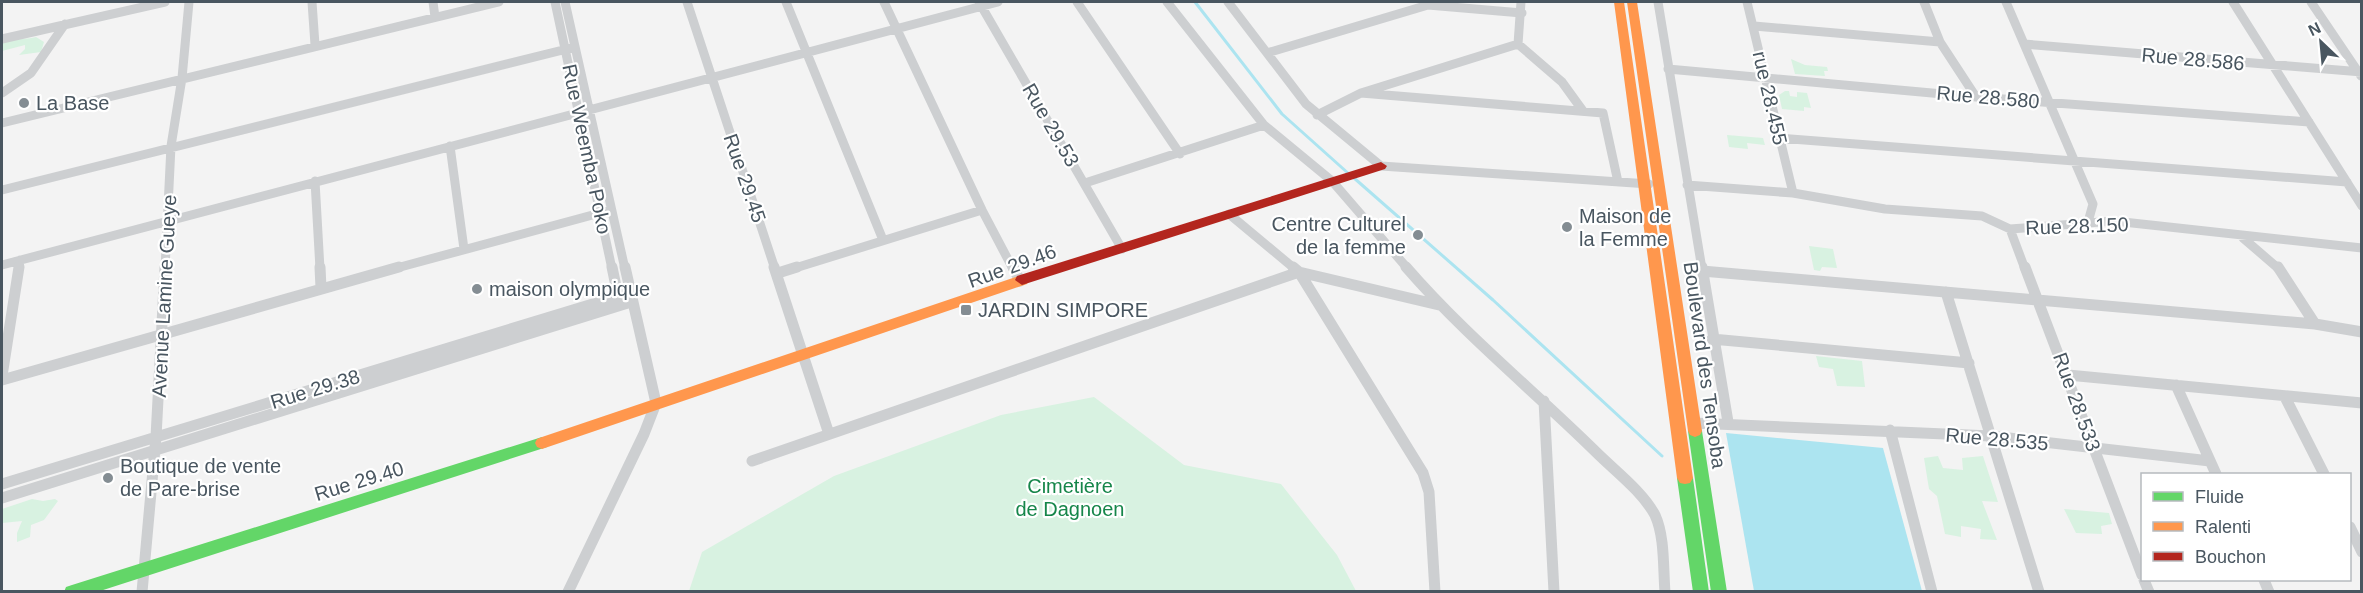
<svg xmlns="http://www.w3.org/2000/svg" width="2363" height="593" font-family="Arial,sans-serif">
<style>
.green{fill:#d8f2e1}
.water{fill:#ace4f0}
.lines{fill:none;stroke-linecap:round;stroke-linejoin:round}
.stream{stroke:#ace4f0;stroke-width:3}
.street-far1{stroke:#cdcfd1;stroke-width:9}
.street{stroke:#cdcfd1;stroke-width:11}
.fast{fill:#63d668;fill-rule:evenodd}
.slow{fill:#ff974d;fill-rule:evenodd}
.jam{fill:#b3261e;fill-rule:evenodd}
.poi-dot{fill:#848d93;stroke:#fff;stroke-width:2}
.labels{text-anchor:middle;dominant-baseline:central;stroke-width:4.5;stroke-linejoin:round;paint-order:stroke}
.street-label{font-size:20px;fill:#495660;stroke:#fff}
.poi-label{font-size:20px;fill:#495660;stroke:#fff;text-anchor:start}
.park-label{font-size:20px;fill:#16864a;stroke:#fff}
</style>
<rect width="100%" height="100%" fill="#f3f3f3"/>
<path class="green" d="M36,37L44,42L41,52L19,55L25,49V45L2,51V41C13,38 24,40 36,37Z
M1791,59L1805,65L1827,67L1828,71H1824L1825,76L1795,74Z
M1785,91H1789L1790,96L1797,97V92L1807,93L1811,108L1804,107V111L1782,109L1779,95Z
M1727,135L1763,138L1765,145L1747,143L1748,149L1729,147Z
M1809,246L1833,249L1837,268L1822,267L1820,271L1814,270Z
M1816,356L1862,361L1865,387L1837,386L1833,369L1819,367Z
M1094,397L1184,465L1281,484L1337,555L1356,591H689L702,552L834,476L1001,415Z
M1938,456L1943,468L1963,470L1962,458L1983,456L1998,502L1982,501L1997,540L1980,539L1981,529L1961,526V537L1945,534L1937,496L1929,489L1924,458Z
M32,499L43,501L55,499L58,501L44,520L31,525L30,537L17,542V533L22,521L2,523V509Z
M2064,509L2109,513L2112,524L2101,526L2102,534L2076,533Z"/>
<path class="water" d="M1726,433L1883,448L1922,591H1754Z"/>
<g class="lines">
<path class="stream" d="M1195,2L1282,114L1349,174
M1354,178L1493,300L1662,456"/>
<path class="street-far1" d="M312,2L315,45
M433,2L435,17
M555,2L612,269
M565,2L625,269
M687,2L775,269
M786,2L883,240
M884,2L982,210L1013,269
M979,2L1122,249
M1077,2L1180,154
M1167,2L1264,125L1332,181L1408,269
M1228,2L1306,104L1381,166L1649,184
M1658,2L1702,269
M1747,2L1793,193
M1924,2L1940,42L1976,97
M2006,2L2093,204L2088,222
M2233,2L2362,206
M2311,2L2361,76
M1754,26L1940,42
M2,39L165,2
M1518,44L1521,2
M2024,44L2362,72
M1267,53L1428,5L1522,13
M1668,69L1976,97L2309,122
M2,93L31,73L65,24
M1361,93L1603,113L1618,182
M1317,115L1361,93L1518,44L1562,82L1583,111
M2,123L499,2
M1778,138L2347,182
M450,146L464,249
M315,181L320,269
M1085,183L1264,125
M1687,185L1793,193L1885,209L1982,216L2010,229L2114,221L2362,248
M2,190L575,47
M1229,214L1295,269
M2010,229L2025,269
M2243,238L2279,269
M2,265L998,2
M19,269L20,260
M165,269L171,146L182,78L189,2
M393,269L611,210
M792,269L982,210"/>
<path class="street" d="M320,267L321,288
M612,267L618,296
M774,267L829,434
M1013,267L1020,281
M1293,267L1299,272L1439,305
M1406,267C1464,334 1533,390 1596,452C1615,471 1642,491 1655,515C1665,537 1663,568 1665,592
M1702,267L1728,422
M2025,267L2142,575
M2278,267L2315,324
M1702,271L2315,324L2362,332
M778,273L797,267
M1946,292L2039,592
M1712,339L1969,363
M2068,375L2362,403
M2,376L19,267
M2,380L399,267
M2176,385L2216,474
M2285,397L2324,474
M1544,401L1554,592
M1693,423L1991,436L2210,461
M1890,430L1932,592
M752,461L1299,272L1423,473L1429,492L1435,592
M2,484L629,293
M2,498L631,302
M2350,527L2362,552
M2144,580L2149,592
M2264,580L2269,592
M142,592L156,437L165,267
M568,592L644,434L656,403L625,267"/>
<path class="fast" d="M1695,425L1700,427L1702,431L1727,592H1711L1688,431L1690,427Z
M542,437L547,439L549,443L547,447L97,592H64L66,587L72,585Z
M1685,472L1690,473L1693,478L1709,592H1693L1677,478L1680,473Z"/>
<path class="slow" d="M1614,2H1624L1693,478L1690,483L1685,484L1680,483L1677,478Z
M1627,2H1637L1702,431L1700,435L1695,437L1690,435L1688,431Z
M1022,275L1027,276L1029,280L1027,284L542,449L537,447L535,443L537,439L542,437Z"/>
<path class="jam" d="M1381,162L1387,166L1385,169L1022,285L1015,280L1017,276Z"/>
</g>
<g class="poi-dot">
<circle cx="24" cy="103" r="6"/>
<circle cx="1567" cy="227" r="6"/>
<circle cx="1418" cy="235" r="6"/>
<circle cx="477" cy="289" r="6"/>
<rect x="960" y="304" width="12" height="12" rx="3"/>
<circle cx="108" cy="478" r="6"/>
</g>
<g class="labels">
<g class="street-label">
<text transform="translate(2193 59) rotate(5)">Rue 28.586</text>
<text transform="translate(1988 97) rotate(5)">Rue 28.580</text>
<text transform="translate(1770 98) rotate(77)">rue 28.455</text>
<text transform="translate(1051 125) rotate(60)">Rue 29.53</text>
<text transform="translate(587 149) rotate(78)">Rue Weemba Poko</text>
<text transform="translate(745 178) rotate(71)">Rue 29.45</text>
<text transform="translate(2077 226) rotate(-2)">Rue 28.150</text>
<text transform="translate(1012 266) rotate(-20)">Rue 29.46</text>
<text transform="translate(164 296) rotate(-87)">Avenue Lamine Gueye</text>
<text transform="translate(1705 365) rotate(82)">Boulevard des Tensoba</text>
<text transform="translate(315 389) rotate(-17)">Rue 29.38</text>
<text transform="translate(2077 402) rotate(70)">Rue 28.533</text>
<text transform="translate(1997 439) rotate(5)">Rue 28.535</text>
<text transform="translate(359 481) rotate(-17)">Rue 29.40</text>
</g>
<g class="poi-label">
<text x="36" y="103">La Base</text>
<text x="1579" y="216">Maison de<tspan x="1579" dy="23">la Femme</tspan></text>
<text x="1406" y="224" text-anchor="end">Centre Culturel<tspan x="1406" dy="23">de la femme</tspan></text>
<text x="489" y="289">maison olympique</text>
<text x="978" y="310">JARDIN SIMPORE</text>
<text x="120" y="466">Boutique de vente<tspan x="120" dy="23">de Pare-brise</tspan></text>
</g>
<g class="park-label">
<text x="1070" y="486">Cimetière<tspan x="1070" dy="23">de Dagnoen</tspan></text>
</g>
</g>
<rect width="2363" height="593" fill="none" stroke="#495660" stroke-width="6"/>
<rect x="2141" y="473" width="210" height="108" fill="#ffffff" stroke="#b6bbbf" stroke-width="1.5"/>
<rect x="2153" y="492" width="30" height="9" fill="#63d668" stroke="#b6bbbf" stroke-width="1.5"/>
<text x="2195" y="503" font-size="18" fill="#495660">Fluide</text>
<rect x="2153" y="522" width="30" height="9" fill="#ff974d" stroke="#b6bbbf" stroke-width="1.5"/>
<text x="2195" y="533" font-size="18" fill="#495660">Ralenti</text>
<rect x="2153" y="552" width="30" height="9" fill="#b3261e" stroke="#b6bbbf" stroke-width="1.5"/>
<text x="2195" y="563" font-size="18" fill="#495660">Bouchon</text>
<g transform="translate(2321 42) rotate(334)" stroke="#ffffff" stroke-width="4.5" paint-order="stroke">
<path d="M0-4.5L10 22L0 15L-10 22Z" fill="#495660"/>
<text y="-9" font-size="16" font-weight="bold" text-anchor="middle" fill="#495660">N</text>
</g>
</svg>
